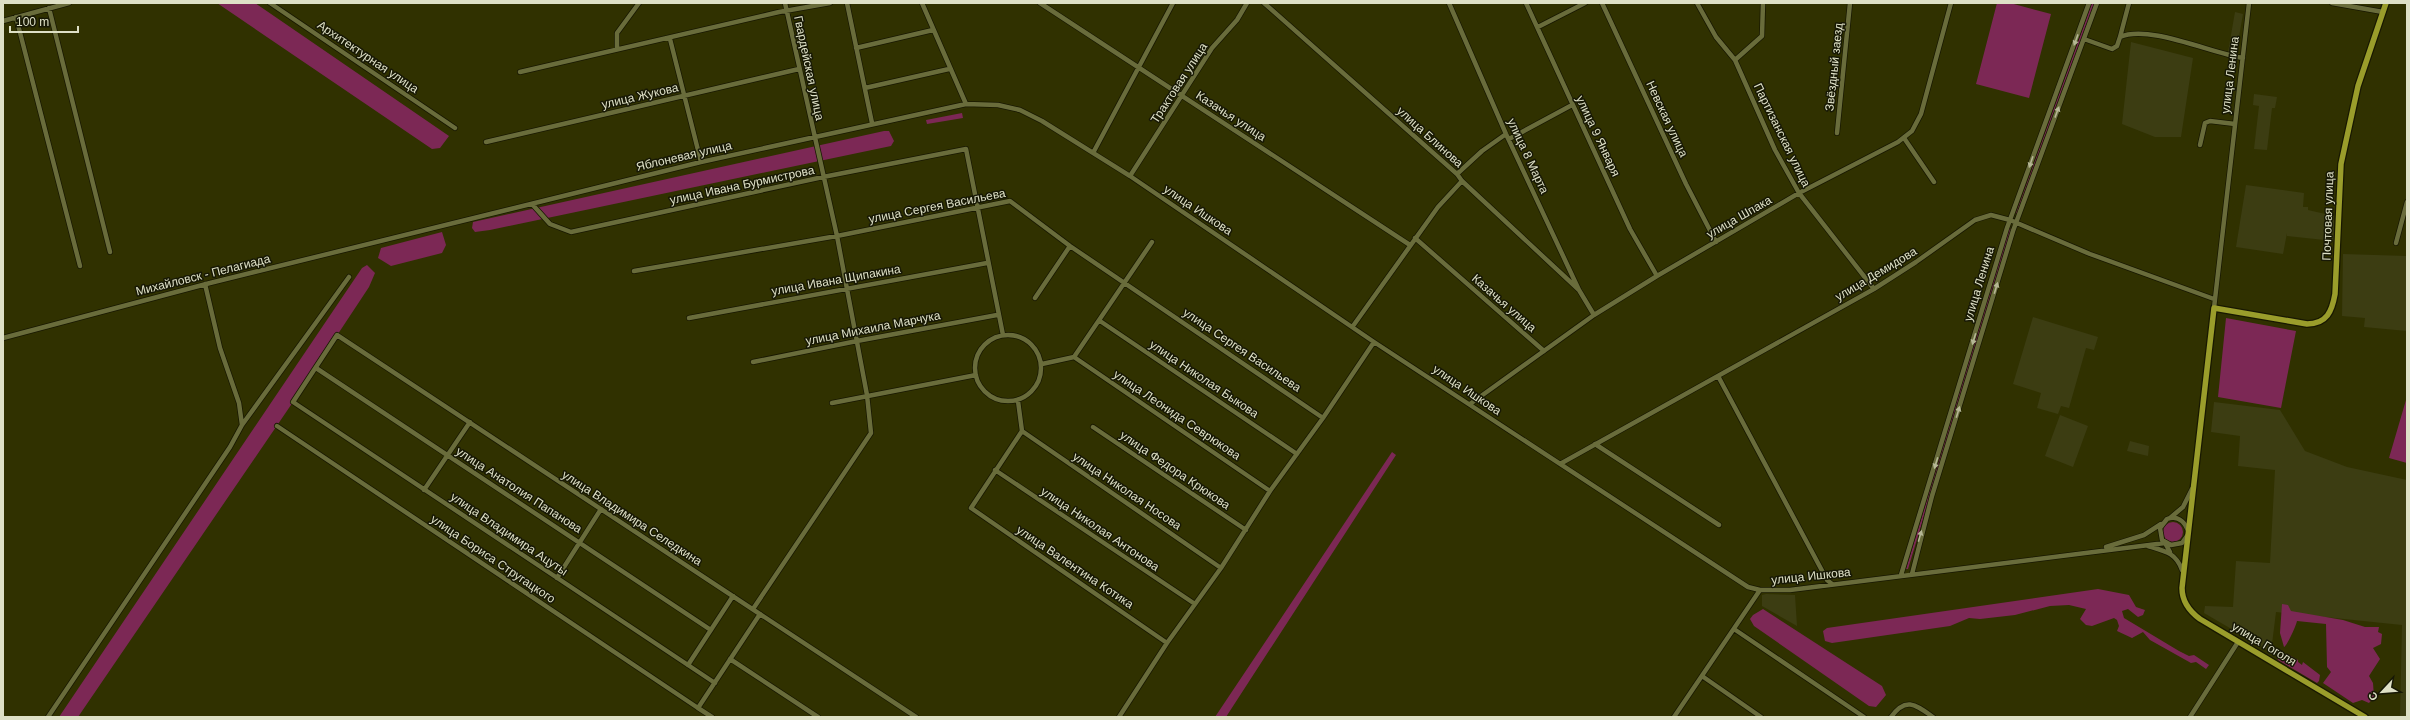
<svg xmlns="http://www.w3.org/2000/svg" width="2410" height="720" font-family="Arial,sans-serif">
<style>
.built{fill:#3c3d12}
.green{fill:#7c2855}
.lines{fill:none;stroke-linecap:round;stroke-linejoin:round}
.minor-casing{stroke:#181801;stroke-width:6}
.major-casing{stroke:#181801;stroke-width:8}
.minor{stroke:#696c3b;stroke-width:4.5}
.major{stroke:#9a9d2b;stroke-width:5.5}
.oneway{fill:#b5b795}
.labels{text-anchor:middle;dominant-baseline:central;stroke-width:3;stroke-linejoin:round;paint-order:stroke}
.street-label{font-size:12px;fill:#dee0c6;stroke:#171805}
</style>
<rect width="100%" height="100%" fill="#303100"/>
<path class="built" d="M2235,12L2243,14L2236,54L2228,52Z
M2131,42L2193,58L2181,137H2155L2122,124Z
M2254,94L2277,97L2275,108H2272L2267,150L2254,149L2259,106L2253,105Z
M2246,185L2304,193L2303,207H2308V210L2334,216V241L2287,236V233L2283,254L2236,247Z
M2343,254L2407,256V331L2364,327L2365,318L2342,316Z
M2033,317L2098,337L2094,350L2086,348L2069,408L2061,406L2058,414L2037,408L2041,393L2013,384Z
M2214,402L2280,410L2305,451L2347,467L2407,480V717H2400L2402,625L2276,612L2271,652L2204,613L2205,606L2233,607L2236,561L2270,563L2275,470L2238,466L2240,436L2211,432Z
M2060,415L2088,426L2073,467L2045,456Z
M2130,441L2149,446L2148,456L2127,451Z
M1766,594L1795,595L1797,626L1762,606V595Z"/>
<path class="green" d="M217,3H255L449,136L440,148L432,149Z
M1997,3H2010L2051,14L2029,98L1976,84Z
M2092,3H2095L2017,214L2016,213Z
M962,113L963,118L927,124L926,120Z
M884,131H889L894,141L891,146L490,230L475,232L472,228L473,222Z
M2009,229H2011L1908,569H1906Z
M442,232L446,245L442,253L391,266L378,258L381,248Z
M367,265L375,273L369,287L293,402L78,717H59L362,268Z
M2226,318L2296,331L2281,408L2218,397Z
M2406,400H2407V463L2389,458Z
M1392,452L1396,455L1226,717H1215Z
M2163 532a10 10 0 1 1 20 0a10 10 0 1 1-20 0Z
M2098,589L2129,595L2136,607L2145,610L2143,615L2138,617L2128,609L2122,611L2124,618L2179,651L2189,656L2194,655L2209,665L2206,669L2196,662L2191,663L2150,640L2143,632L2132,638L2117,631L2119,626L2117,620L2114,618L2092,626L2086,625L2080,619L2086,609L2069,605L2050,606L2015,615L1980,619L1969,618L1950,626L1832,643L1825,641L1823,631L1827,628Z
M2282,604L2288,605L2291,611L2343,620L2365,627H2379L2378,632L2382,634L2381,644L2373,648L2380,659L2369,676L2373,683L2374,697L2369,703L2362,700L2353,703L2323,683L2331,672L2327,667L2326,624L2297,621C2296,626 2287,646 2284,647L2280,633Z
M1763,609L1882,686L1886,695L1876,707L1869,706L1754,626L1750,619L1753,615Z
M2287,654L2298,660V662L2302,665L2303,662L2320,675L2319,681L2317,683L2278,660L2277,656Z"/>
<g class="lines">
<g class="minor-casing">
<path id="minor" d="M270,3L455,128
M847,3L872,123
M922,3L966,104
M1040,3L1410,245
M1264,3L1457,174L1462,181L1579,290
M1449,3L1506,134L1579,290L1594,315
M1526,3L1630,229L1657,276
M1602,3L1686,184L1716,242
M1697,3L1716,37L1735,60L1775,150L1799,193L1874,289
M2332,3L2383,12
M49,8L110,252
M16,17L80,266
M3,21L69,3
M1538,27L1585,3
M2120,37L2129,3
M670,39L701,162
M2084,39L2112,49L2117,46L2120,37C2148,24 2211,53 2243,58
M856,48L933,30
M617,49V33L639,3
M1735,60L1762,36L1763,3
M520,72L779,12L830,3
M865,88L949,69
M1837,133L1850,3
M1904,138L1934,182
M1509,139L1572,105
M486,142L799,69
M2200,145L2205,123L2210,121L2235,124
M1093,153L1173,3
M1457,174L1482,151L1506,134
M1130,176L1212,48L1237,20L1247,3
M532,204L550,224L571,232L823,177L966,149L1003,335
M1415,238L1544,351
M2396,243L2407,202
M634,271L837,236L1010,201L1070,246L1323,418
M1035,298L1070,246
M2214,308L2249,3
M689,318L987,263
M1100,321L1297,454
M1353,326L1438,207L1462,181
M975 368a33 33 0 1 1 66 0a33 33 0 1 1-66 0Z
M3,338L210,283L701,162L966,104L998,105L1020,110L1042,121L1130,176L1374,342L1748,587L1760,590H1790L2165,543L2170,552
M1074,357L1270,491
M753,362L857,341L997,315
M1042,364L1074,357L1152,242
M316,368L711,630
M1718,376L1827,580L1832,584
M1018,401L1022,431L971,508L1167,643
M832,403L976,375
M1470,404L1594,315L1657,276L1799,193L1898,142L1912,131L1921,114L1951,3
M242,425L349,277
M277,426L698,708
M1093,427L1246,530
M1022,431L1221,568
M1595,444L1719,525
M1560,464L1874,289L1916,262L1975,220L1991,215L2010,220L2090,254L2214,299
M995,470L1195,604
M424,490L470,422
M2170,518L2183,507L2192,489
M2187,536L2182,543L2171,545L2162,540L2160,528L2167,519C2177,515 2184,521 2188,530
M2148,546C2165,551 2176,553 2182,570
M2106,547L2144,535L2161,524
M1912,574L1932,496L2013,231L2097,3
M1901,575L2007,228L2089,3
M557,578L601,509
M753,609L871,433L867,395L837,236L785,3
M1734,629L1864,717
M730,659L818,717
M688,665L733,596
M1702,676L1761,717
M715,683L293,402L337,335L916,717
M48,717L230,447L242,425L239,403L220,348L205,284
M712,717L698,708L760,614
M1119,717L1167,643L1221,568L1270,491L1323,418L1374,342
M1674,717L1760,590
M1891,717C1906,696 1916,705 1933,717
M2190,717L2238,642"/>
</g>
<g class="major-casing">
<path id="major" d="M2365,717L2200,619C2189,611 2182,602 2182,588L2214,308L2307,324C2327,324 2332,311 2335,294L2341,164L2358,86L2386,3"/>
</g>
<use href="#minor" class="minor"/>
<use href="#major" class="major"/>
</g>
<defs><path id="oneway-solid" d="M-6-.8H1V-3.2L6.5 0L1 3.2V.8H-6Z"/></defs>
<g class="oneway">
<use href="#oneway-solid" transform="translate(2076 40) rotate(110)"/>
<use href="#oneway-solid" transform="translate(2057 112) rotate(-70)"/>
<use href="#oneway-solid" transform="translate(2031 162) rotate(109)"/>
<use href="#oneway-solid" transform="translate(1996 288) rotate(-73)"/>
<use href="#oneway-solid" transform="translate(1974 339) rotate(107)"/>
<use href="#oneway-solid" transform="translate(1958 412) rotate(-73)"/>
<use href="#oneway-solid" transform="translate(1936 463) rotate(107)"/>
<use href="#oneway-solid" transform="translate(1920 536) rotate(-74)"/>
</g>
<g class="labels">
<g class="street-label">
<text transform="translate(368 57) rotate(34)">Архитектурная улица</text>
<text transform="translate(1834 67) rotate(-84)">Звёздный заезд</text>
<text transform="translate(809 68) rotate(78)">Гвардейская улица</text>
<text transform="translate(2230 75) rotate(-83)">улица Ленина</text>
<text transform="translate(1179 83) rotate(-57)">Трактовая улица</text>
<text transform="translate(640 96) rotate(-13)">улица Жукова</text>
<text transform="translate(1231 116) rotate(33)">Казачья улица</text>
<text transform="translate(1667 119) rotate(65)">Невская улица</text>
<text transform="translate(1782 135) rotate(64)">Партизанская улица</text>
<text transform="translate(1598 136) rotate(65)">улица 9 Января</text>
<text transform="translate(1430 137) rotate(42)">улица Блинова</text>
<text transform="translate(684 156) rotate(-13)">Яблоневая улица</text>
<text transform="translate(1528 156) rotate(65)">улица 8 Марта</text>
<text transform="translate(742 185) rotate(-12)">улица Ивана Бурмистрова</text>
<text transform="translate(937 206) rotate(-11)">улица Сергея Васильева</text>
<text transform="translate(1198 210) rotate(34)">улица Ишкова</text>
<text transform="translate(2328 216) rotate(-88)">Почтовая улица</text>
<text transform="translate(1739 217) rotate(-30)">улица Шпака</text>
<text transform="translate(1876 274) rotate(-31)">улица Демидова</text>
<text transform="translate(203 275) rotate(-14)">Михайловск - Пелагиада</text>
<text transform="translate(836 280) rotate(-10)">улица Ивана Щипакина</text>
<text transform="translate(1979 284) rotate(-73)">улица Ленина</text>
<text transform="translate(1504 303) rotate(41)">Казачья улица</text>
<text transform="translate(873 328) rotate(-11)">улица Михаила Марчука</text>
<text transform="translate(1242 350) rotate(34)">улица Сергея Васильева</text>
<text transform="translate(1204 379) rotate(34)">улица Николая Быкова</text>
<text transform="translate(1467 390) rotate(34)">улица Ишкова</text>
<text transform="translate(1177 415) rotate(34)">улица Леонида Севрюкова</text>
<text transform="translate(1175 470) rotate(34)">улица Федора Крюкова</text>
<text transform="translate(519 490) rotate(33)">улица Анатолия Папанова</text>
<text transform="translate(1127 491) rotate(34)">улица Николая Носова</text>
<text transform="translate(632 518) rotate(33)">улица Владимира Селедкина</text>
<text transform="translate(1100 529) rotate(34)">улица Николая Антонова</text>
<text transform="translate(509 534) rotate(34)">улица Владимира Ацуты</text>
<text transform="translate(493 559) rotate(34)">улица Бориса Стругацкого</text>
<text transform="translate(1075 567) rotate(34)">улица Валентина Котика</text>
<text transform="translate(1811 576) rotate(-6)">улица Ишкова</text>
<text transform="translate(2264 644) rotate(31)">улица Гоголя</text>
</g>
</g>
<rect width="2410" height="720" fill="none" stroke="#dee0c6" stroke-width="8"/>
<g transform="translate(2382 692) rotate(244)" stroke="#171805" stroke-width="3" paint-order="stroke">
<path d="M0-3L7 15L0 10L-7 15Z" fill="#dee0c6"/>
<text y="-6" font-size="11" font-weight="bold" text-anchor="middle" fill="#dee0c6">С</text>
</g>
<path d="M10 26v6h68v-6" fill="none" stroke="#dee0c6" stroke-width="2"/>
<text x="16" y="26" font-size="12" fill="#dee0c6" stroke="#171805" stroke-width="3" paint-order="stroke">100 m</text>
</svg>
